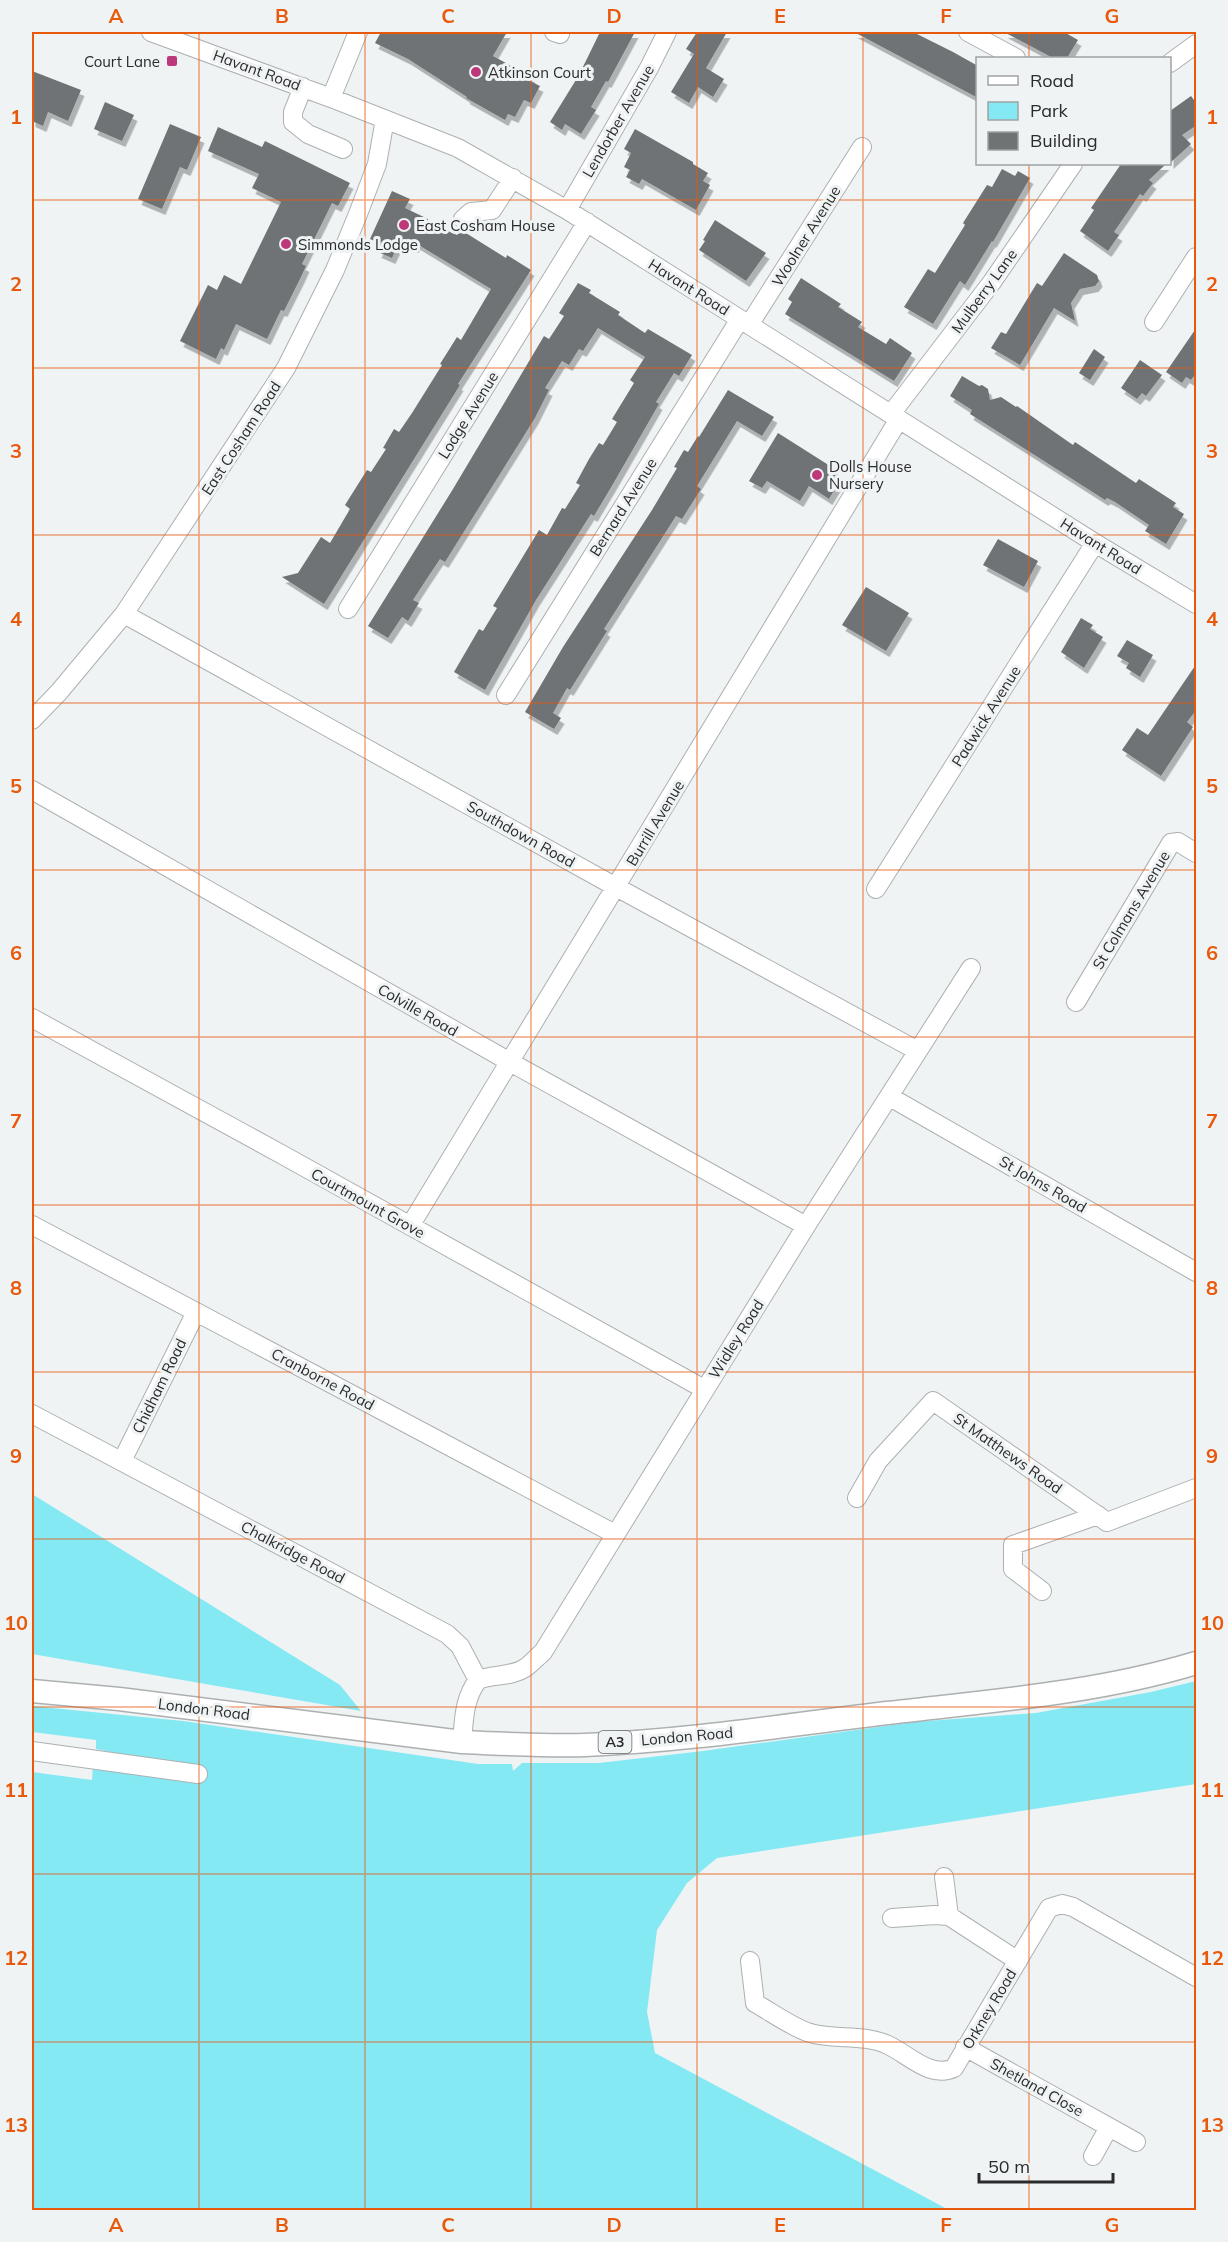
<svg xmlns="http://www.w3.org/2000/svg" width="1228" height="2242" font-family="Mulish,sans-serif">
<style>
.green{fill:#84e9f3}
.building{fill:#707374;filter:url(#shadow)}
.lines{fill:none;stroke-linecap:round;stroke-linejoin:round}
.minor-casing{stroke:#adb0b1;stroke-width:20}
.major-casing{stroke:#adb0b1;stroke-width:25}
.minor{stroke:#fff;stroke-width:18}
.major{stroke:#fff;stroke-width:22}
.grid{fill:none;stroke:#e8590c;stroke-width:1.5;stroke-opacity:0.55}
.poi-dot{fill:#bd387b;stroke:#eff3f4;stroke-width:2}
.labels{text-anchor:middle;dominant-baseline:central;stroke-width:6;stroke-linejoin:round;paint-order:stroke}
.shield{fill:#eff3f4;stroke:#656767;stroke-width:1.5}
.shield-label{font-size:14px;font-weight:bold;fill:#2a2b2b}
.poi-label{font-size:15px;fill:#2a2b2b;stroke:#eff3f4;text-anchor:start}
.street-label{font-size:15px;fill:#2a2b2b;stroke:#eff3f4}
.neatline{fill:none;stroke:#e8590c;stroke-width:2}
.grid-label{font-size:20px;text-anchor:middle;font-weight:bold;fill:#e8590c}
</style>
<defs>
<filter id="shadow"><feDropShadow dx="3.5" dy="6" stdDeviation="0" flood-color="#0004"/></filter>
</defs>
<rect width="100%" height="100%" fill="#eff3f4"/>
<path class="green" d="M32,1494L340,1685L361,1711L32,1654Z
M1196,1681V1784L717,1858L687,1883L657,1930L647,2012L655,2053L949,2210H32V1772L92,1780L93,1766L200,1780L207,1771L96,1749V1740L32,1732V1706L183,1721L478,1764H512L513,1771L522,1763H599L703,1751L914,1722L1036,1713L1151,1692Z"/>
<path class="building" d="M381,32H507L493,56L532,77L530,81L540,86L531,103L524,100L515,117L508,114L505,120L466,98L467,97L408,59L375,43Z
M600,32H635L608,82L606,81L591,107L596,110L581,134L565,124L562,130L550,122L579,75Z
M697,32H727L706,68L724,79L713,97L698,87L689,103L671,92L694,54L686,49Z
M854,32H913L953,52L978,66V98Z
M1004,32H1064L1078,40L1067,58H1053Z
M32,71L81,90L68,121L48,112L43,126L32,121Z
M1191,96L1197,104V125L1182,135L1191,144L1170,163V111Z
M105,102L134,115L122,141L94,129Z
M170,124L201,137L187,170L180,167L162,209L138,199Z
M218,127L262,147L265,141L350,183L338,206L332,203L302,264L306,266L301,277L284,311L281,310L267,339L236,324L224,350L221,348L216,359L180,341L208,285L217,290L224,275L241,284L281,202L252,188L259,174L208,151Z
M635,129L693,162V164L708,173L703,181L710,185L696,210L642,179L639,184L626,177L630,170L624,167L631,153L624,149Z
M1121,164H1166L1149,180L1153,183L1143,196L1140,194L1114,232L1119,235L1108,251L1080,231L1094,210L1091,208Z
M1002,169L1015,176L1018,171L1030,178L993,242L992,241L965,285L960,281L933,324L904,307L928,269L935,273L965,225L963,223L987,185L992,187Z
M392,191L410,199L405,208L428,219L427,222L457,235L461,230L506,258L507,255L531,270L458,384L460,385L324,604L282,577L298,573L321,537L330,543L350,509L345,505L367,470L371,472L386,449L383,448L394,429L399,432L412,413L442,365L440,364L457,337L461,340L491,289L417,244L415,247L400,241L392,258L378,252L382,244L370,239Z
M715,220L766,253L746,281L699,250L705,241L703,240Z
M1064,253L1097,275L1099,281L1095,286L1080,289L1071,303L1075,321L1054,308L1020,365L991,348L1001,332L1006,334L1037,283L1042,286Z
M801,278L841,304L838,307L862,322L858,327L886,344L890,338L912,353L894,381L785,314L792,302L788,299Z
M578,283L591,290L589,293L620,312L618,315L645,333L648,329L692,355L679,376L674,373L656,402L659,404L613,484L594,516L591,514L536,600L485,690L454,672L479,629L483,631L497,608L493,606L539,530L547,535L562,508L565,509L580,485L576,483L589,459L599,443L603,445L617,422L612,419L634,383L630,380L645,357L598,328L583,351L579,349L569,365L562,361L545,388L549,390L535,418L445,562L440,559L428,577L413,600L419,603L408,621L402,617L388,638L368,626L453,489L544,336L549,339L564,316L559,313Z
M1197,327V372L1191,380L1186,377L1182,383L1166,372Z
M1094,349L1105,357L1090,380L1079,373Z
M1140,360L1162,375L1146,396L1142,393L1137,399L1121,388Z
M962,376L979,386L982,385L988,389L990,400L1001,397L1016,407L1017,406L1073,445L1075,442L1136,483L1139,479L1176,503L1173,507L1184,514L1166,544L1145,531L1149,525L1115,502L1107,498L1105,500L970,414L972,410L950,396Z
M728,390L774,417L762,436L737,421L697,486L701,489L682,519L676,516L604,629L607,631L570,690L567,688L553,713L561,718L554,729L525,712L563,647L652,510L677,468L674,467L684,450L688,452L698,436L699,437Z
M778,433L838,471L832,480L838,484L829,499L809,486L800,501L767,481L762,488L749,481Z
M998,539L1038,561L1024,587L983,565Z
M866,587L909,613L886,651L842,625Z
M1081,618L1093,625L1090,629L1103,637L1084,668L1061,652Z
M1127,640L1153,655L1140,677L1126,668L1129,663L1117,656Z
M1197,663V709L1187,722L1193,727L1161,776L1122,750L1137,728L1148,735Z"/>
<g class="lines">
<g class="minor-casing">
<path id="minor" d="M151,32L331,98L458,148L567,210L1095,543L1196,604
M554,32L560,34
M968,32L1016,58
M1170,63L1196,44
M303,87L293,112V122L308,134L343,149
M331,98L358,32
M567,210L649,68L667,32
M463,219L471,212L492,210L513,178
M1154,322L1196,257
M749,325L862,147
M891,414L992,282L1073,164
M348,609L587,222
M124,614L616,887L918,1051
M506,695L740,319
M32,720L59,692L124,614L286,368L335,270L358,214L377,164L385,119
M32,790L510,1062L806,1226
M876,889L1095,543
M1076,1002L1171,843L1178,842L1196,853
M32,1018L281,1154L704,1389
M890,1097L1196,1272
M32,1225L615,1534
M410,1226L899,419
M32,1414L447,1634L460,1646L478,1680C464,1698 464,1719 462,1742
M122,1461L196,1312
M857,1498L878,1461L933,1401L1107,1522L1196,1488
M1042,1591L1013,1569V1545L1098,1515
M478,1680C493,1674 511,1677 525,1668C531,1664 537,1657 543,1652L806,1226L971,968
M32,1751L198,1774
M944,1877L949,1916
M892,1918L935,1915L949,1916L1018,1961
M750,1961L755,2003C771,2012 789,2025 807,2032C833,2041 862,2033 888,2045C909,2055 931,2079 954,2068L1049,1908L1062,1904L1073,1907L1196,1977
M965,2047L1136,2142
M1093,2156L1109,2127"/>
</g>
<g class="major-casing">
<path id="major" d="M32,1691L119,1699L462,1742C503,1744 544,1746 585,1745C686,1741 787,1725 887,1713C991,1701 1097,1693 1196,1663"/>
</g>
<use href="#minor" class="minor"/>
<use href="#major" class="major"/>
</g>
<path class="grid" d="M199,32V2210M365,32V2210M531,32V2210M697,32V2210M863,32V2210M1029,32V58M1029,164V2210M32,200H1196M32,368H1196M32,535H1196M32,703H1196M32,870H1196M32,1037H1196M32,1205H1196M32,1372H1196M32,1539H1196M32,1707H1196M32,1874H1196M32,2042H1196"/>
<g class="poi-dot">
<rect x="166" y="55" width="12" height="12" rx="3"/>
<circle cx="476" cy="72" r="6"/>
<circle cx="404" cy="225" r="6"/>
<circle cx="286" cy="244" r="6"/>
<circle cx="817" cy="475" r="6"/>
</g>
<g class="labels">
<rect class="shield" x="598.5" y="1731" width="33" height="22" rx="4.5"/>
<g class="shield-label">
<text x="615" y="1742">A3</text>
</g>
<g class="poi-label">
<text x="160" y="61" text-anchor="end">Court Lane</text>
<text x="488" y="72">Atkinson Court</text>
<text x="416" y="225">East Cosham House</text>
<text x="298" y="244">Simmonds Lodge</text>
<text x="829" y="466">Dolls House<tspan x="829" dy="17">Nursery</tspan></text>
</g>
<g class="street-label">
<text transform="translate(257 70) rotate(20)">Havant Road</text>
<text transform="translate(618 121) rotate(-60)">Lendorber Avenue</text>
<text transform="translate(806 236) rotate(-58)">Woolner Avenue</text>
<text transform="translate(689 287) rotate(32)">Havant Road</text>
<text transform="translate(984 291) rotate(-54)">Mulberry Lane</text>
<text transform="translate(468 415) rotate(-58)">Lodge Avenue</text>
<text transform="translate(241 438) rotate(-57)">East Cosham Road</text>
<text transform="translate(623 507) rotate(-58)">Bernard Avenue</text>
<text transform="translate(1101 546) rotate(32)">Havant Road</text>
<text transform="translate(986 716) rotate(-58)">Padwick Avenue</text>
<text transform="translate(655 823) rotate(-59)">Burrill Avenue</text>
<text transform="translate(521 834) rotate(29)">Southdown Road</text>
<text transform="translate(1131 910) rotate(-59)">St Colmans Avenue</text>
<text transform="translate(418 1010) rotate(30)">Colville Road</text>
<text transform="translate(1043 1184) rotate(30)">St Johns Road</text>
<text transform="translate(368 1203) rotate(29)">Courtmount Grove</text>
<text transform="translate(736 1339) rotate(-58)">Widley Road</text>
<text transform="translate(323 1379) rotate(28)">Cranborne Road</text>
<text transform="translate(159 1386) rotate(-64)">Chidham Road</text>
<text transform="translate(1008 1453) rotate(35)">St Matthews Road</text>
<text transform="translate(293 1552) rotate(28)">Chalkridge Road</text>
<text transform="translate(204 1709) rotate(7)">London Road</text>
<text transform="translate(687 1736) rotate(-5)">London Road</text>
<text transform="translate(989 2009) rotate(-59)">Orkney Road</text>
<text transform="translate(1037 2087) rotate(29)">Shetland Close</text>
</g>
</g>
<rect width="1228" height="2242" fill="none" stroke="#eff3f4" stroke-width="66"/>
<rect x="976" y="57" width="195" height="108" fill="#eff3f4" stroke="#a0a3a4" stroke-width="1.5"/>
<rect x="988" y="76" width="30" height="9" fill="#ffffff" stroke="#a0a3a4" stroke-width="1.5"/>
<text x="1030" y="87" font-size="18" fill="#2a2b2b">Road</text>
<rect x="988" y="102" width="30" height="18" fill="#84e9f3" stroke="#a0a3a4" stroke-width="1.5"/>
<text x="1030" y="117" font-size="18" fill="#2a2b2b">Park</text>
<rect x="988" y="132" width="30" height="18" fill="#707374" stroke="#a0a3a4" stroke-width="1.5"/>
<text x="1030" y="147" font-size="18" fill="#2a2b2b">Building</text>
<path d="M979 2173v9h134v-9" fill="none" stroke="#2a2b2b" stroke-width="3"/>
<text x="988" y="2173" font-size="18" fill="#2a2b2b" stroke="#eff3f4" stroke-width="4.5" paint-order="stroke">50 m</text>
<rect x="33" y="33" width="1162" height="2176" class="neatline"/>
<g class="grid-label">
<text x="116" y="23">A</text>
<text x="282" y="23">B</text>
<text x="448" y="23">C</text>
<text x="614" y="23">D</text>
<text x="780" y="23">E</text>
<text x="946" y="23">F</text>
<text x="1112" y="23">G</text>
<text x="16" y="124">1</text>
<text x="1212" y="124">1</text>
<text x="16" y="291">2</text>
<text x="1212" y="291">2</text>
<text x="16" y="458">3</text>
<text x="1212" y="458">3</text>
<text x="16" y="626">4</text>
<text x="1212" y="626">4</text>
<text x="16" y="793">5</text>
<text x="1212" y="793">5</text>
<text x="16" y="960">6</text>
<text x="1212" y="960">6</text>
<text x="16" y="1128">7</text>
<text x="1212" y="1128">7</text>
<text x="16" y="1295">8</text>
<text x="1212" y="1295">8</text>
<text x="16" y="1463">9</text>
<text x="1212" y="1463">9</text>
<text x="16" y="1630">10</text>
<text x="1212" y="1630">10</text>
<text x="16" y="1797">11</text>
<text x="1212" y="1797">11</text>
<text x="16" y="1965">12</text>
<text x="1212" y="1965">12</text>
<text x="16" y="2132">13</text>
<text x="1212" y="2132">13</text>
<text x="116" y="2232">A</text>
<text x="282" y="2232">B</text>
<text x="448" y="2232">C</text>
<text x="614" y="2232">D</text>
<text x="780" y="2232">E</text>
<text x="946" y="2232">F</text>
<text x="1112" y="2232">G</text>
</g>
</svg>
